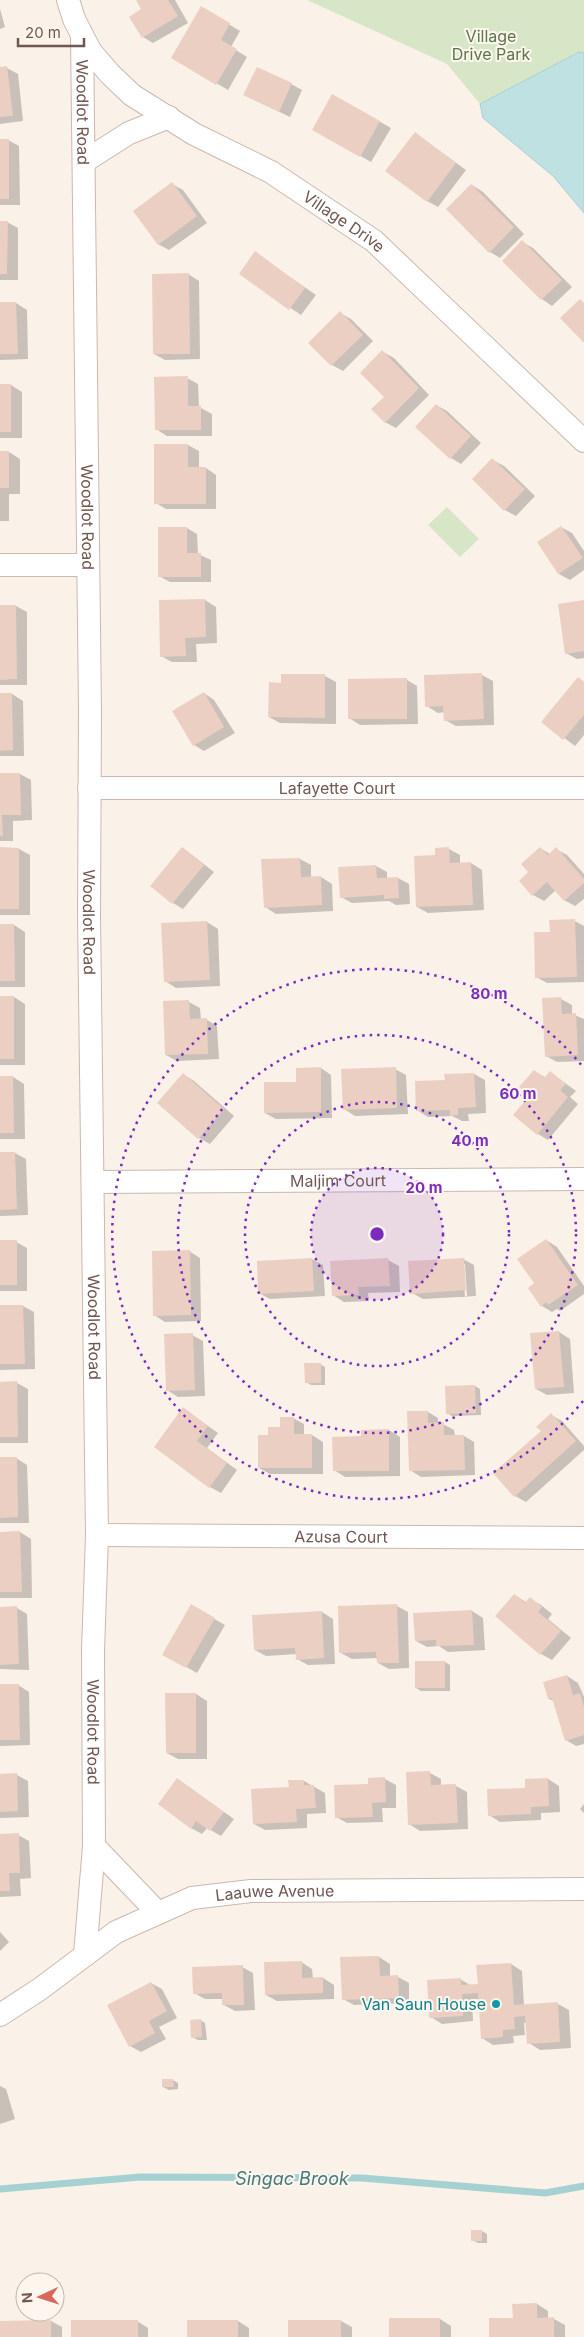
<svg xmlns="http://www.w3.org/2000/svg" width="584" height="2337" font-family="Inter,sans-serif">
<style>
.green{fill:#d8e6c8}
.water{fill:#bfe1e2;stroke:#a6d1d2}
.shadow{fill:#0003;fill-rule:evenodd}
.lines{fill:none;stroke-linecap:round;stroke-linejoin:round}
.stream{stroke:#a6d1d2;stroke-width:7}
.building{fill:#eccfc3}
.minor-casing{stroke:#cbb8af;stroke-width:24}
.minor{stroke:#fff;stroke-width:22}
.ring{fill:none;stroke:#7b2cbf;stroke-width:2.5;stroke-dasharray:2.5 5}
.culture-dot{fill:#0f9aa8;stroke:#fdf6ee;stroke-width:2}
.labels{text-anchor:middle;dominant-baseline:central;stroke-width:4;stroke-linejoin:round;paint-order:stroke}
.park-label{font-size:16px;fill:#5b7648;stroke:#fdf6ee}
.street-label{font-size:16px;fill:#71574f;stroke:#fdf6ee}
.culture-label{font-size:16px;fill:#0d838f;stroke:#fdf6ee;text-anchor:end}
.water-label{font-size:18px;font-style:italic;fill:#47797b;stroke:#fdf6ee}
.centre{fill:#7b2cbf;stroke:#fdf6ee;stroke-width:2.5}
.ring-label{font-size:15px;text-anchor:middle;font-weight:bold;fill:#7b2cbf;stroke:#fdf6ee;stroke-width:4;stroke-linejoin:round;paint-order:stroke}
</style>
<rect width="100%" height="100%" fill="#faf1e8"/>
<path class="green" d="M307,0H584V53L579,52L480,104L447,64Z
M447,507L479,539L460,557L428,525Z"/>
<path class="water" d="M579,52L584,53V213L553,176L483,118L480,104Z"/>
<path class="shadow" d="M137,0H175L188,23L153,43L143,37V10Z
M202,8L240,31L231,47L247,57L228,90L173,57Z
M0,9L5,27L0,29Z
M0,68H7L18,74L23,121L0,124Z
M291,84L302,90L290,117L245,95Z
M333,95L391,128L371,162L314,129Z
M415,133L466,170L438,207L427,201Z
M0,140H8L19,146L20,205H0Z
M172,184L183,190L207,223L169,250L158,244Z
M472,185L483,192L524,234L500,258L490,252Z
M0,222H7L18,228V280H0Z
M522,242L533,248L572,287L552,306L542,299Z
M255,253L316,295L301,315L240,274Z
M188,274L199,281L200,359L165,360L154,354Z
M16,303L27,310L28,359L0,360V304Z
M340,313L351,319L373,341L343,371L332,365L310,343Z
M383,352L394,358L429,395L396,428L385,422Z
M187,378L198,384L199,407L212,414V436H167L156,429Z
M0,385H11L22,392V438H0Z
M436,405L447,411L481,443L461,464L451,458Z
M188,445L199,451V468H206L216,475V509H166L156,503Z
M9,452L20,459V494H9V521H0V453Z
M493,460L504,466L535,496L516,516L505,510Z
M561,527L572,533L584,551V570L570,580L559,574L538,543Z
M187,528L197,534L198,554L211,560V582H170L159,576Z
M205,600L216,607L217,643L196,644L197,662H172L161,656Z
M584,601V658L577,659L566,653Z
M0,606H16L27,612V685H0Z
M282,675L325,676L336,682V724L280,723L269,717L282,684Z
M482,675L493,681L494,725L456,726L445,720V712L438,713L427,706L426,676Z
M578,678L584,682V735L575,746L543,722Z
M407,680L417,686L418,724L360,725L349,718Z
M204,693L214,700L235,733L204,751L194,745Z
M12,694L23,701L24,756H0V695Z
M0,774H20L31,780L32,820L13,821V841H0Z
M183,848L214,872L183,909L173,903Z
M540,848L550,854L556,849L567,855L584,874V899L575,906L564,900L556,890L544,901L533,895L530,872Z
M0,849H19L30,855V915H0Z
M449,849L460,855V864L471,863L482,870L484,910L428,913L417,907L436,857Z
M300,859L311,865V878L321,877L332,884L333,911L276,914L265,907Z
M376,866L387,872V879L398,878L409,884L410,904L396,905L389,901L352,903L341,897L340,868Z
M575,921L584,926V982L547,983L536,977L551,933Z
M207,922L218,929L220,986L176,988L165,981L163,924Z
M14,925L25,932V987H0V926Z
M0,997H14L25,1004V1065H0Z
M561,999L572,1005V1014L584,1019V1061L557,1062L546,1056Z
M189,1002L200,1008L201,1020H207L217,1026L219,1059L177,1061L166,1055L164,1003Z
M321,1068L331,1075L332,1118L276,1119L265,1113L297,1083Z
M395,1069L406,1075L408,1114L355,1116L344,1109Z
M534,1071L546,1078L550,1072L576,1091L570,1097L578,1104L548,1140L538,1134L531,1095Z
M183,1074L194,1081L234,1116L210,1144L199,1138L158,1103Z
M474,1074L485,1080L486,1113L468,1114L469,1121H462L452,1116L428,1117L417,1110L446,1081Z
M13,1077L24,1084L25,1139H0V1078Z
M15,1153L26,1159L28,1215L0,1216V1154Z
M546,1240L557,1247L584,1286V1294L560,1311L557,1309L552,1312L542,1306L536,1284Z
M0,1242H16L27,1248V1291H0Z
M189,1251L200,1258L201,1321L165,1322L154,1315Z
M312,1259L323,1265L325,1296L270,1299L259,1293L258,1262Z
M463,1259L474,1265L476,1296L423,1299L412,1293ZM463,1264H465L467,1296L465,1297Z
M388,1260L399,1266L400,1292L368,1293L369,1301L344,1302L333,1295L332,1262Z
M23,1306L34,1312L35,1369L0,1370V1307Z
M559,1332L570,1339L574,1393L547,1395L536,1389L531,1334Z
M192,1335L203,1341L205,1396L178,1397L167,1390Z
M320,1364L325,1367V1385H311L306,1382Z
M0,1383H17L28,1389V1443H0Z
M475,1386L480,1389L481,1415L452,1416L447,1413V1387Z
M184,1409L218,1433L207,1448L237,1470L221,1493L210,1487Z
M428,1412L438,1418V1424H443L454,1430L455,1436H464L474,1442L475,1475L421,1477L410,1470Z
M551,1415L562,1421L584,1446V1450L526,1502L515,1496Z
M293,1418L304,1424V1435H312L323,1442V1474H270L259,1468L281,1428Z
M389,1430L400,1437V1476L345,1477L334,1470L362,1437Z
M0,1458H16L27,1465L29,1523H0Z
M20,1532L31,1539L32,1598H0V1533Z
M515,1595L527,1603L530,1599L541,1605L552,1614L548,1619L571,1638L552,1660L541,1654Z
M191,1606L225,1625L197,1673L163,1654Z
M397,1606L408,1612L409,1668L389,1669L378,1663V1658L352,1659L341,1653Z
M0,1608H17L27,1614L29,1670L0,1669Z
M472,1611L483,1618L485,1650L448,1652L439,1646L427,1647L416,1641L415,1614Z
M322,1612L333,1619L335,1664L308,1665L297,1659V1654L266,1656L255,1650Z
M416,1662H445L450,1665V1691H421L416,1688Z
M567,1676L578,1683L584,1697V1744L576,1746L566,1740L554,1701L549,1699Z
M18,1685L29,1692L30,1745L0,1746V1686Z
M196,1694L207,1701V1759H178L167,1753Z
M430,1773L441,1779V1786H456L467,1792L468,1829L420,1831L409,1824Z
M0,1775H17L28,1781L29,1817L0,1818Z
M177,1779L234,1819L221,1836L207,1828L202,1834L191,1828Z
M385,1779L396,1785V1808H382L383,1822L347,1823L336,1817L369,1786Z
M548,1779L559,1786L560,1812L541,1813V1820L500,1822L489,1815L527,1789Z
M304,1781L325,1793L326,1813L307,1814V1828L265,1830L254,1824L290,1788Z
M584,1804V1813L580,1809Z
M0,1835H18L29,1841L31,1878L20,1879L21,1896L0,1897Z
M0,1932L9,1942L0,1951Z
M379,1957L390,1964V1977H398L409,1983V2003L354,2005L343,1999Z
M301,1962L312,1969L313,1979L323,1978L334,1985V1999L277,2001L266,1995Z
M511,1964L522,1971L524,2006L558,2004L569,2010L571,2048L540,2050L529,2043L527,2022L524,2023L525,2035L513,2036L514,2043L493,2045L482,2038L479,1999H472L473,2021L442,2024L431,2017L460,1979L470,1985H479Z
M242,1967L253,1973L255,2010L235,2011L224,2005L223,1999H205L194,1993Z
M151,1983L162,1989L177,2018L159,2027L166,2039L141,2052L130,2046Z
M200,2020L205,2023L207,2040H198L192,2037Z
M173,2080L178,2083V2089L169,2090L163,2087Z
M0,2086L6,2089L15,2119L0,2124Z
M482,2231L487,2234V2243H478L472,2240Z
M537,2304L548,2311V2319H554L565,2325V2337H490Z
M440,2319L451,2326V2337H390V2320Z
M51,2321L62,2327V2337H0V2322Z
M137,2321L148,2328V2337H72Z
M238,2321L249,2328V2337H188Z
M289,2321H341L352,2327V2337H289Z"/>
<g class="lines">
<path class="stream" d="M0,2189L140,2177L362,2178L545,2193L584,2186"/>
</g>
<path class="building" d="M136,0H168L178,16L142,38L129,17L141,9Z
M201,6L230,23L221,40L237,49L216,85L171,58Z
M7,66L13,116L0,117V67Z
M257,67L292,83L279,112L243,95Z
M332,94L380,121L360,157L312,130Z
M415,132L456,163L427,202L385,171Z
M0,139H9V199H0Z
M172,182L197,216L158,245L133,211Z
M471,184L514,227L489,253L446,209Z
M0,221H8L7,274H0Z
M522,240L562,280L541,300L502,261Z
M255,251L305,288L289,310L239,274Z
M189,273L190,354H153L152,274Z
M580,299L584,303V343L560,318Z
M0,302H16L18,354H0Z
M340,311L363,335L331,366L308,343Z
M382,350L419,388L385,423L371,409L384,397L360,373Z
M188,376V406H201V430H155L154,377Z
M0,384H11V432H0Z
M436,404L471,436L450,459L415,427Z
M154,444H188V467H206V504H154Z
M0,451H9V488H0Z
M492,458L525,489L504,511L472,479Z
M561,526L583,558L558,574L537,542Z
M158,527H187V553H201V577H158Z
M205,599L206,637L185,638L186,656L160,657L159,600Z
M584,600V651L565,654L558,604Z
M0,605H16L17,679L0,680Z
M482,673L484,719L444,721L443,706L425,707L424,675Z
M281,674H325V718L268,717L269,682L281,683Z
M578,677L584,682V715L563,740L541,722Z
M407,678V719H348V679Z
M204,692L224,727L193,746L172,711Z
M0,693H12L13,750L0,751Z
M0,773H20L21,815H2L3,836H0Z
M0,847L19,848V909H0Z
M182,847L204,865L172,904L150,886Z
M449,847L450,863L471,862L473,905L416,907L414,856L435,855V848Z
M540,847L548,855L556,847L584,879V883L564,901L547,882L532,896L519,881L528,872L521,864Z
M300,858L301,877L321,876L322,905L264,908L261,859Z
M376,865L377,878L398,877L399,898L384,899V895L340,898L338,867Z
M575,919L577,977L535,978L534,932H550L549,920Z
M207,921L210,980L164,982L161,923Z
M0,924H14L15,981H0Z
M0,996H14V1059H0Z
M561,997L562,1014L576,1013L578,1055L545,1057L542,998Z
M189,1000L190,1019L207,1018L208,1054L165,1055L163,1001Z
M321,1067V1112L264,1113V1082H296V1068Z
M396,1067L397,1108L343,1110L341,1069Z
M534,1070L544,1078L550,1071L566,1084L560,1090L568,1097L537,1135L513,1115L530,1095L519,1087Z
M183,1073L224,1109L198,1139L157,1103Z
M474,1073L476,1107L458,1108V1115L450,1116V1110L416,1111L415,1081L445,1080L444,1074Z
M0,1076H13L14,1133H0Z
M0,1152H15L17,1209L0,1210Z
M546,1239L578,1285L548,1305L546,1302L541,1307L528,1288L534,1283L517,1259Z
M0,1240H17V1285H0Z
M190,1250L191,1315L153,1316L152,1251Z
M312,1258L314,1291L258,1294L257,1261Z
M388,1258L390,1286L358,1287L359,1295L332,1296L330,1261Z
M464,1258L466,1290L410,1294L408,1261Z
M0,1305H23L25,1364H0Z
M559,1331L564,1387L535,1389L530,1333Z
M193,1333L195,1390L166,1391L164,1334Z
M304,1363H321V1383H305Z
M17,1381L18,1437H0V1382Z
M475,1385L476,1413L446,1414L445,1386Z
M183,1407L208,1426L197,1441L227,1463L209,1488L154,1447Z
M407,1411H428V1423L444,1422V1435H464L465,1470L409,1471Z
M551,1413L576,1441L514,1497L493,1473L541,1431L536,1427Z
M280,1417H294V1434H312V1468H258V1435H268V1427H280Z
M389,1429V1471H333L332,1437L361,1436V1430Z
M0,1457H17L18,1517L0,1518Z
M20,1531L22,1592H0V1532Z
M514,1594L525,1603L530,1597L542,1607L538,1612L561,1631L540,1655L495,1616Z
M191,1604L215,1618L186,1668L162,1655Z
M397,1604L399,1663H377L376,1652L339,1653L338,1606Z
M17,1606L19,1664L0,1665V1607Z
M472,1610L474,1645L436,1646V1640L415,1641L413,1613Z
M322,1611L324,1658L296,1660L295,1648L254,1650L252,1615Z
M415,1661H445V1688H415Z
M567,1675L573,1695L580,1693L584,1707V1735L565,1741L552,1698L548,1699L543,1682Z
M0,1684H19L20,1740H0Z
M165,1693H196V1753H166Z
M430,1771L431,1785L456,1784L458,1823L408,1825L406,1772Z
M17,1773L18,1811L0,1812V1774Z
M385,1777L386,1802L372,1803L373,1817L335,1818L334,1785L368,1784V1778Z
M177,1778L224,1812L210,1831L196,1821L191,1829L158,1804Z
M548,1778L549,1806L531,1807V1814L488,1816L487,1789L525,1788V1779Z
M288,1780H304V1785H314L316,1808L296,1809L297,1822L253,1824L251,1789L289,1787Z
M19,1833L20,1873H9L10,1891H0V1834Z
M379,1956L380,1976L398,1975L399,1998L342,2000L340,1957Z
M302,1961V1978L323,1977V1993L265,1995L264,1962Z
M511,1963L514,2005L558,2002L560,2042L527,2044L525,2016L514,2017L515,2029L503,2030V2037L481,2039L478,1993L462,1994L463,2016L429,2018L427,1980L461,1978V1985L478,1984L476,1965Z
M243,1965L244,2005H222V1993L193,1994L192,1967Z
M151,1982L167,2011L149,2021L155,2033L129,2047L107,2005Z
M201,2019L202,2037L191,2038L190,2020Z
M162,2079H173L174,2087H162Z
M471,2230H482V2241H471Z
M537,2303V2318L554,2317V2337H489V2318H513L512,2304Z
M389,2318H440V2337H389Z
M51,2320V2337H0V2321Z
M71,2320H138V2337H71Z
M187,2320H238V2337H187Z
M288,2320H341V2337H288Z"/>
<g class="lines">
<g class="minor-casing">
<g id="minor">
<path id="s1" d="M68,0L74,19L82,35L90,711L89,915L97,1535L93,1651L94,1846L85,1955"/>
<path id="s2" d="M82,35L91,52L110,74L132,95L194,134L271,172L374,241L584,441"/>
<path d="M85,161L129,133L169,117"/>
<path d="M0,565H88"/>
<path id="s3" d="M89,788H584"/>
<path id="s4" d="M93,1182L584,1179"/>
<path id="s5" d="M97,1535L584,1538"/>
<path d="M94,1846L158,1913"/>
<path id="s6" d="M0,2015L40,1989L116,1932L192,1898L251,1891L584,1889"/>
</g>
</g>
<use href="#minor" class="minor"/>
</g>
<circle cx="377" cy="1234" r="66" fill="#7b2cbf" fill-opacity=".12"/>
<g class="ring">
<circle cx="377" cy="1234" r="66"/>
<circle cx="377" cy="1234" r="132"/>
<circle cx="377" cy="1234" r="199"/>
<path d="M583 1401A265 265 0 1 1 583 1067"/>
</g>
<circle class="culture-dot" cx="496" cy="2004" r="5"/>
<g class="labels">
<g class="park-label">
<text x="491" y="36">Village<tspan x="491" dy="18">Drive Park</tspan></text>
</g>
<g class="street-label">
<text stroke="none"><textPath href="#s1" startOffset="115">Woodlot Road</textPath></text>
<text stroke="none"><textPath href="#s2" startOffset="326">Village Drive</textPath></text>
<text stroke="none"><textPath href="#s1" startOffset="520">Woodlot Road</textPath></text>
<text stroke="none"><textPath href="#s3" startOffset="248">Lafayette Court</textPath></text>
<text stroke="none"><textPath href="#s1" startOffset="925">Woodlot Road</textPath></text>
<text stroke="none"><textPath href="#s4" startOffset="245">Maljim Court</textPath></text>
<text stroke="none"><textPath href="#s1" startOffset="1330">Woodlot Road</textPath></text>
<text stroke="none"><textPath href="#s5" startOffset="244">Azusa Court</textPath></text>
<text stroke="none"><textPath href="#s1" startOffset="1735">Woodlot Road</textPath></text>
<text stroke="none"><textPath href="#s6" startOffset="309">Laauwe Avenue</textPath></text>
</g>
<g class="culture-label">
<text x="486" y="2004">Van Saun House</text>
</g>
<g class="water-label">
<text x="292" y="2178">Singac Brook</text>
</g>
</g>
<circle cx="377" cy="1234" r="8" class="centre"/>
<g class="ring-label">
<text x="489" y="999">80 m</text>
<text x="518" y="1099">60 m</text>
<text x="470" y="1146">40 m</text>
<text x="424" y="1193">20 m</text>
</g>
<g transform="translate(40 2297) rotate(266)"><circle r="24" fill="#fdf6ee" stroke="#c5b6ae"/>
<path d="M0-4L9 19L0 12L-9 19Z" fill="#d6685c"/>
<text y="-8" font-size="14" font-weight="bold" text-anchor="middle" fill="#71574f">N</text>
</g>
<path d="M18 38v8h66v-8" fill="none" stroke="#71574f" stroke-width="2.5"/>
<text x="25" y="38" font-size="15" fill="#71574f" stroke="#fdf6ee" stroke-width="4" paint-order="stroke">20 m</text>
</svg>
